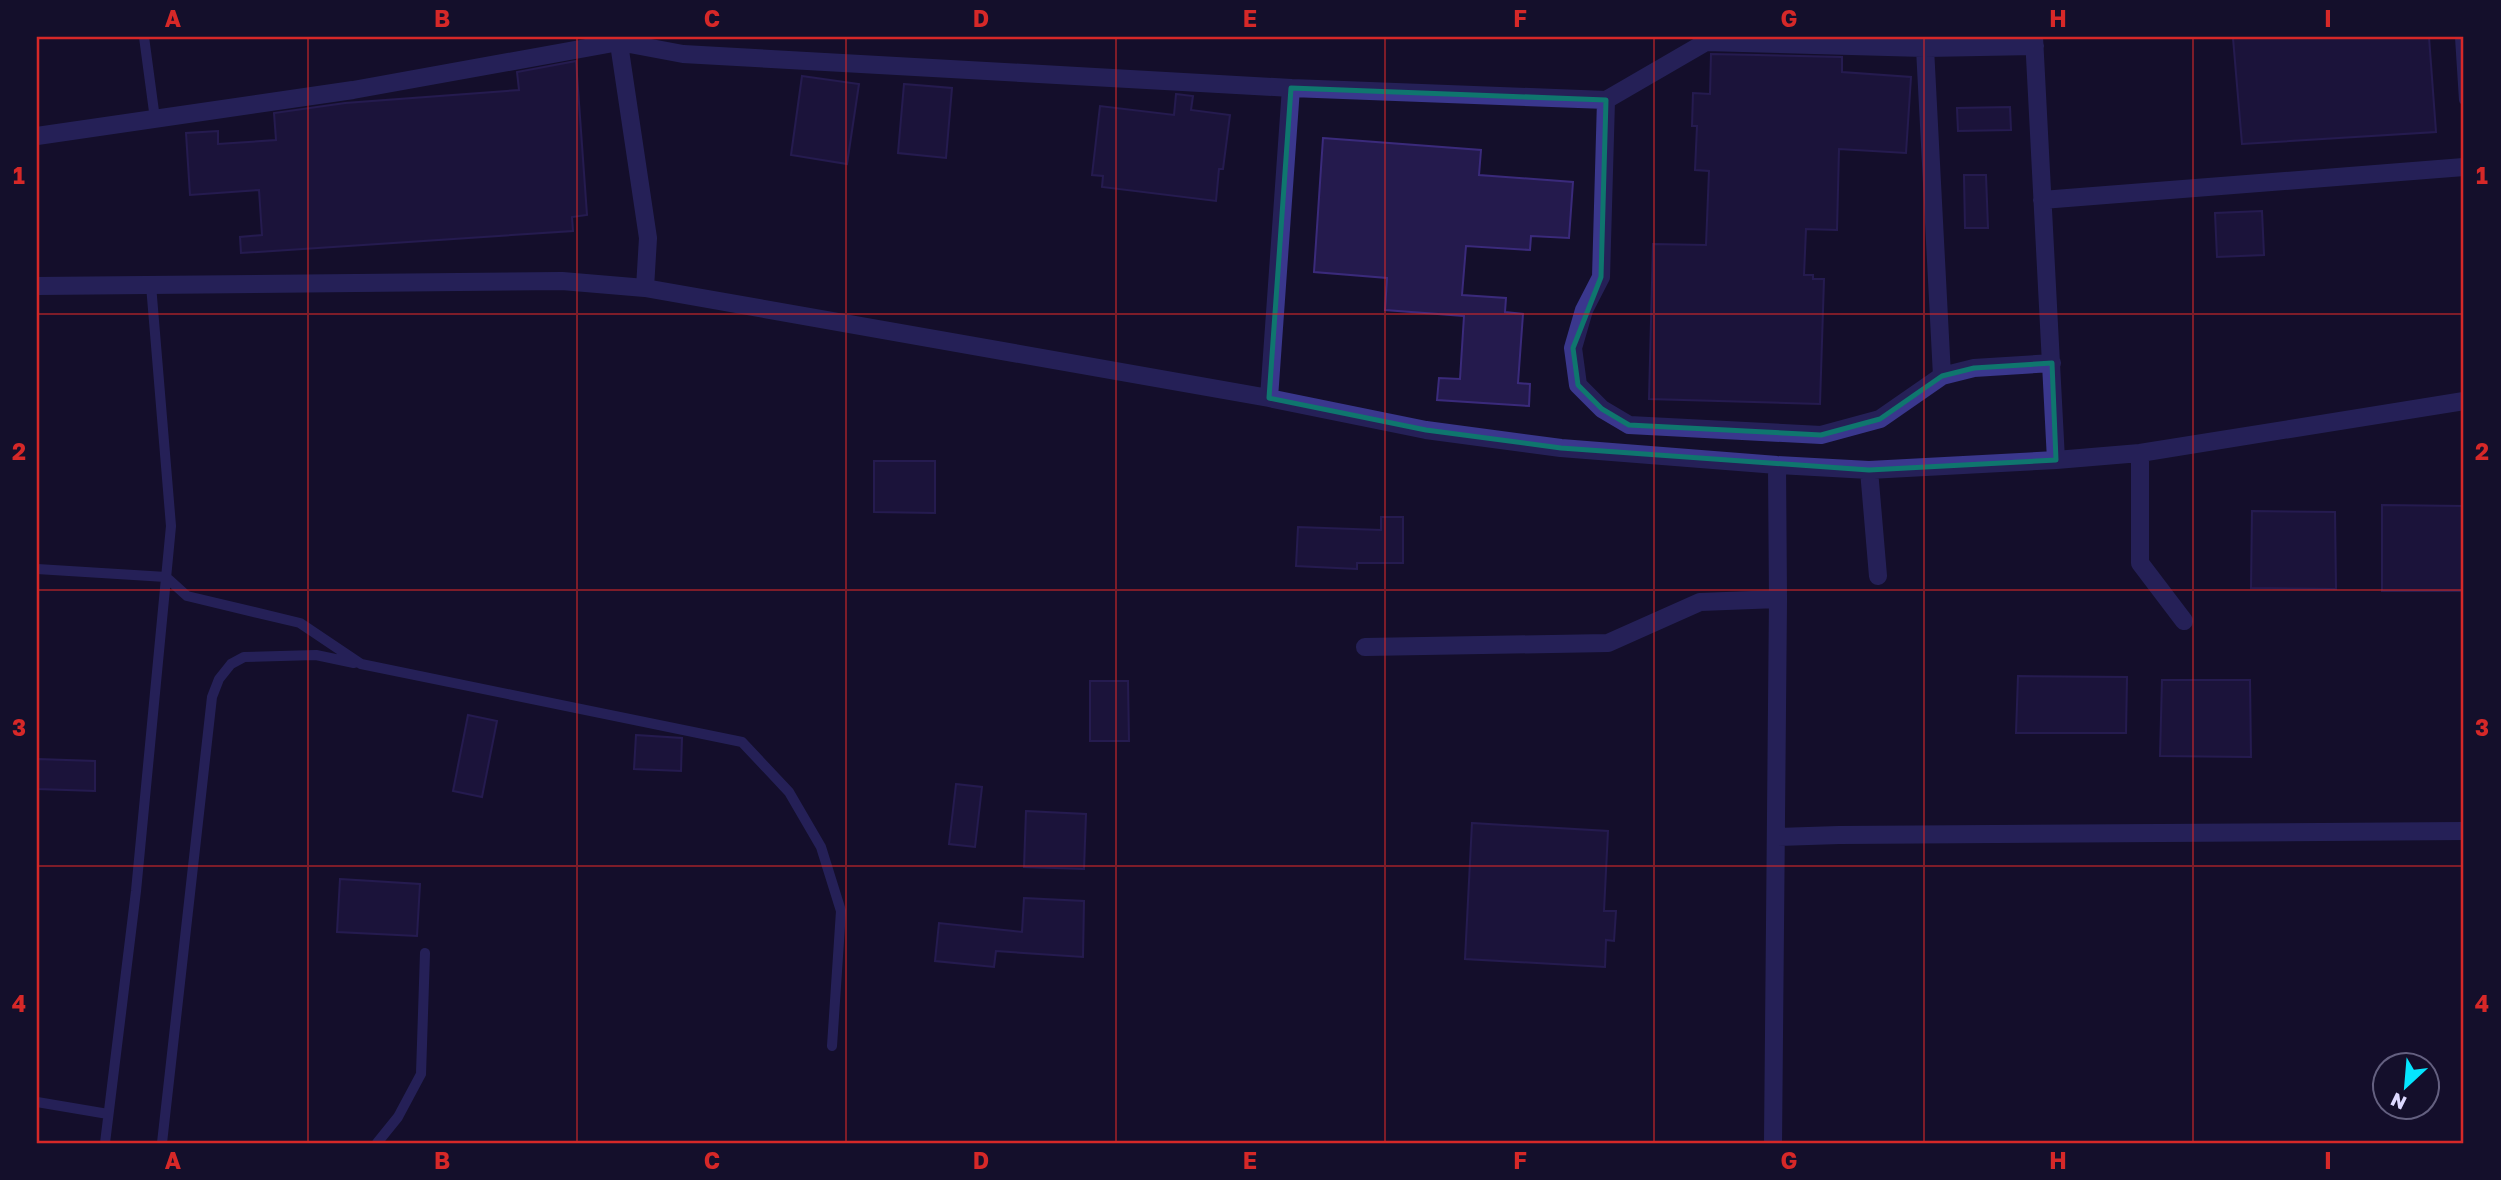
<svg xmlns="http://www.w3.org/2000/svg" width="2501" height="1180" font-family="'Golos Text',sans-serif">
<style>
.building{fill:#241a4d;stroke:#3a2a7b;stroke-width:2}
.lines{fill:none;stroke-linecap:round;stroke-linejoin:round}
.lane{stroke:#3a378d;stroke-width:10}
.street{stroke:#3a378d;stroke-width:18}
.marked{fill:none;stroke:#0f766e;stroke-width:5;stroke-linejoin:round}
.grid{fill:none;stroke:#d62828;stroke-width:2;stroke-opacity:0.55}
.neatline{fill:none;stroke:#d62828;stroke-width:2.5}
.grid-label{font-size:23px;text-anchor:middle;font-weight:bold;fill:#d62828}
</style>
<rect width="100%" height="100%" fill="#140f2b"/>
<path class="building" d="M2429,37L2436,132L2242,144L2233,38Z
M1711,54L1842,57V72L1911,77L1906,153L1839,149L1837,230L1806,229L1804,275H1813V279H1824L1820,404L1649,399L1653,244L1706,245L1709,171L1695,170L1697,126H1692L1693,93L1710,94Z
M576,61L587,215L572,217L573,231L241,253L240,237L262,235L259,190L190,195L186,133L218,131V144L276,140L274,113L345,103L519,90L517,72Z
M802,76L859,84L847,164L791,155Z
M904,84L952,88L946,158L898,153Z
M1176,94L1193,96L1191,110L1230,115L1223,169H1219L1216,201L1102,187L1103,176L1092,175L1100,106L1174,115Z
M2010,107L2011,130L1958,131L1957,108Z
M1323,138L1481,150L1479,175L1573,182L1569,238L1531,236L1530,250L1466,246L1462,295L1506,298L1505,312L1523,314L1518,383L1530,384L1529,406L1437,400L1439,378L1460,379L1464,316L1385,310L1387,278L1314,272Z
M1964,175H1986L1988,228H1965Z
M2262,211L2264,255L2217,257L2215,213Z
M874,461H935V513L874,512Z
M2382,505L2464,506V591H2382Z
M2252,511L2335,512L2336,589L2251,588Z
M1381,517H1403V563H1357V569L1296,566L1298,527L1381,530Z
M2018,676L2127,677L2126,733H2016Z
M2162,680H2250L2251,757L2160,756Z
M1090,681H1128L1129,741H1090Z
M468,715L497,721L482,797L453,791Z
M636,735L682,738L681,771L634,769Z
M38,759L95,761V791L38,789Z
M956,784L982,787L975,847L949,844Z
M1026,811L1086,814L1084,869L1024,867Z
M1472,823L1608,831L1604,911H1616L1614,941L1606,940L1605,967L1465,959Z
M340,879L420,884L417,936L337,932Z
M1024,898L1084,901L1083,957L996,951L994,967L935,961L939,923L1022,932Z"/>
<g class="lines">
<path class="lane" d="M144,37L155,119
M2460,37L2464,100
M37,569L166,577L187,596L300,623L361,664L742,742L789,792L821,847L841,911L832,1046
M37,1102L108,1114
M105,1143L136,891L171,526L151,285
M162,1143L212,697L219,679L231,664L244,657L316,655L354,663
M377,1143L398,1117L421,1074L425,953"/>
<path class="street" d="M618,37L648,238L645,288
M2034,37L2056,460
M1925,48L1942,376
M1606,100L1601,277L1584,310L1573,348L1578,385L1602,409L1629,425L1821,435L1880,419L1942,376L1974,368L2052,363
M37,136L353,90L619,42L683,54L1291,88L1606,100L1706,42L1925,48L2035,46
M2042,200L2464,167
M37,286L562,281L645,288L1269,398L1426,430L1561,448L1777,465L1869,470L2056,460L2140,453L2464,401
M1269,398L1291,88
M2140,453V563L2184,621
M1869,470L1878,576
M1365,647L1608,643L1700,602L1778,599
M1776,837L1839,835L2464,831
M1773,1143L1778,599L1777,465"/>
</g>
<path d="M0 0H2501V1180H0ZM1291,88L1606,100L1601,277L1573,348L1578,385L1602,409L1629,425L1821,435L1880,419L1942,376L1974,368L2052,363L2056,460L1869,470L1561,448L1426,430L1269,398Z" fill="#140f2b" fill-opacity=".55" fill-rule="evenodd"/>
<path class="marked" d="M1291,88L1606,100L1601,277L1573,348L1578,385L1602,409L1629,425L1821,435L1880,419L1942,376L1974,368L2052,363L2056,460L1869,470L1561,448L1426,430L1269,398Z"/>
<path class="grid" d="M308,37V1143M577,37V1143M846,37V1143M1116,37V1143M1385,37V1143M1654,37V1143M1924,37V1143M2193,37V1143M37,314H2464M37,590H2464M37,866H2464"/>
<rect width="2501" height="1180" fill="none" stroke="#140f2b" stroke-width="77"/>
<g transform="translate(2406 1086) rotate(206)"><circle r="33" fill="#140f2b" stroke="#646080" stroke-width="2"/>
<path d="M0-5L12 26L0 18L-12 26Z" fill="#05e6ff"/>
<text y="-10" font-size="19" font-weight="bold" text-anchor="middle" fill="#ddd9ff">N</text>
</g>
<rect x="38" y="38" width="2424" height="1104" class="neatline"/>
<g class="grid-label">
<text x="173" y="27">A</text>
<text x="442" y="27">B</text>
<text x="712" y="27">C</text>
<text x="981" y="27">D</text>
<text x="1250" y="27">E</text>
<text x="1520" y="27">F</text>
<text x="1789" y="27">G</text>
<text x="2058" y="27">H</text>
<text x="2328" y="27">I</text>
<text x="19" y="184">1</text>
<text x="2482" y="184">1</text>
<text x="19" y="460">2</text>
<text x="2482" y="460">2</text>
<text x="19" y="736">3</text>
<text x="2482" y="736">3</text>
<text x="19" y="1012">4</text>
<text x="2482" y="1012">4</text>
<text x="173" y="1169">A</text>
<text x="442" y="1169">B</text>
<text x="712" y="1169">C</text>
<text x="981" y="1169">D</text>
<text x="1250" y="1169">E</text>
<text x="1520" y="1169">F</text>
<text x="1789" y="1169">G</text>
<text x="2058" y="1169">H</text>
<text x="2328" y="1169">I</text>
</g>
</svg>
